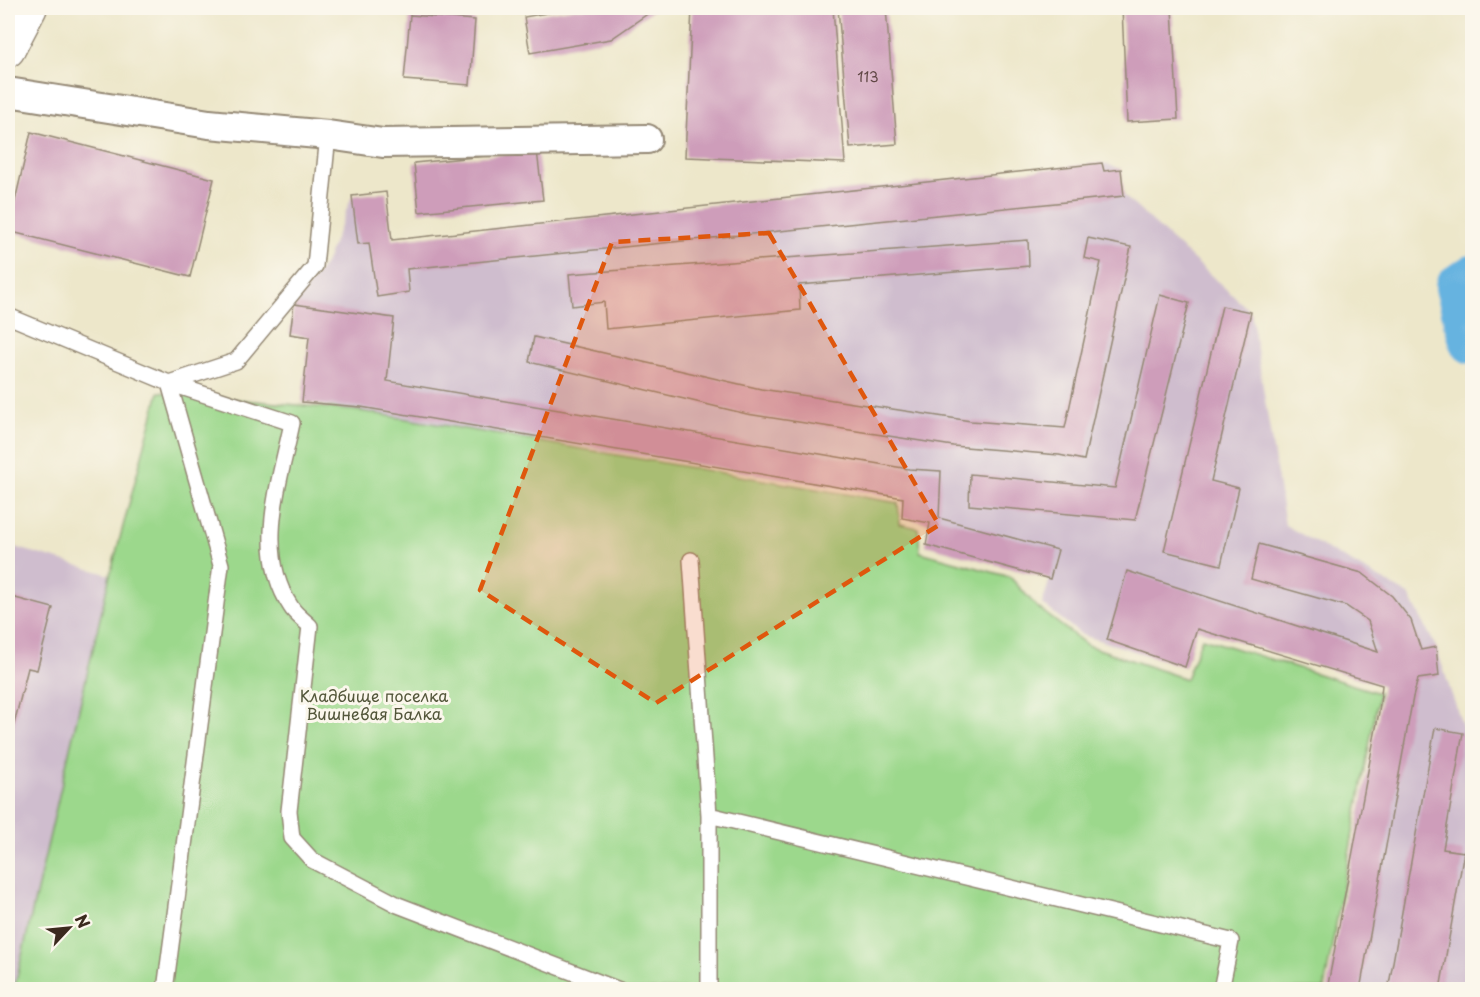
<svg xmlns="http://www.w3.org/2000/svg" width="1480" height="997" font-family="'Playpen Sans',sans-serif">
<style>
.industrial{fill:#cfbdce}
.green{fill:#9cd88c;stroke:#6c8155;stroke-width:1.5}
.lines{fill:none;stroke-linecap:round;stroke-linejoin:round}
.river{stroke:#66b3e0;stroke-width:46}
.building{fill:#ce9dba}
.service-casing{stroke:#948874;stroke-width:18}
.minor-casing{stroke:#948874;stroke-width:32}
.tertiary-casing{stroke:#948874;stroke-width:36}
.service{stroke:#fff;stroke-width:15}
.minor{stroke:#fff;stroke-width:28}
.tertiary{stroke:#fff;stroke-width:33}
.marked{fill:#df570d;fill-opacity:0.2;stroke:#df570d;stroke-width:4.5;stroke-dasharray:12 8;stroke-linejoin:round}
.labels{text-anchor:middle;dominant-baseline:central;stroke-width:6;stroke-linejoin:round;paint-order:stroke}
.number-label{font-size:14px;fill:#604745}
.park-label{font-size:16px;fill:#53563a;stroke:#fbf7ec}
</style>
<rect width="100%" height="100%" fill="#fbf7ec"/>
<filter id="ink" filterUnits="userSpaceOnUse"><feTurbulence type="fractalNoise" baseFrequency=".0167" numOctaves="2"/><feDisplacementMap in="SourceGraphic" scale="12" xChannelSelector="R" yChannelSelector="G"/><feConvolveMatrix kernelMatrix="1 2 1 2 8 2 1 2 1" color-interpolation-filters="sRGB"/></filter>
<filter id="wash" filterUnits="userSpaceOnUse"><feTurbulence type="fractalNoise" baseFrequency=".008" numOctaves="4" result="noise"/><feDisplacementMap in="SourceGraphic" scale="24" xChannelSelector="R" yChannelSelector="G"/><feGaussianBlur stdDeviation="1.35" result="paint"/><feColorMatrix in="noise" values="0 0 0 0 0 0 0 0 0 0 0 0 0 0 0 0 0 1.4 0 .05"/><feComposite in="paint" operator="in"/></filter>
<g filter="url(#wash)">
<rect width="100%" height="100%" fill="#ede7ca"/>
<path class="industrial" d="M1102,163L1121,169L1124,196L1251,312L1285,525L1409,595L1436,647L1472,755V989H1327L1379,712L1382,685L1197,629L1185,667L1082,635L1042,604L1050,579L926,545L930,523L902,518V498L302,402L309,337L290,334L294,304L325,264L352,196L386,192L392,240Z
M8,545L110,575L14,990L8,989Z"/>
<path class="green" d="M159,392L360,411L898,503L900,524L918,528L920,552L1010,577L1037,607L1087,645L1186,679L1202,638L1379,693L1324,989L14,990L110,575Z"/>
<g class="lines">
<path class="river" d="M1472,278L1458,287L1472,341"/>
</g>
<g id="blocks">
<path class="building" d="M575,8H656L611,39L530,53L524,17Z
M692,8H833L845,163L685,157Z
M838,8H886L897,144L850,148Z
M1122,8H1172L1178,119L1127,122Z
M410,15L475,20L470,85L404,80Z
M31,132L214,179L190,277L8,231Z
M537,151L543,200L419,212L414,163Z
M1102,163L1104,171L1121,169L1124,196L407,269L409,292L377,297L369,243L358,244L352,196L386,192L392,240Z
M1088,238L1131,247L1084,460L1059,455L953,446L747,414L529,362L534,337L761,389L971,421L1065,428L1101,262L1084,258Z
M1028,240L1029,266L799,285L800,310L606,329L604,302L572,306L569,274Z
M1160,295L1189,303L1135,520L969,505L970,474L1115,488Z
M294,304L394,318L387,381L909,469L941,471L939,518L1058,550L1050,579L926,545L930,523L902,518L903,498L361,407L302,402L309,337L290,334Z
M1222,306L1251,312L1211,481L1239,488L1221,565L1164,551Z
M1259,544L1362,573L1392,596L1411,620L1421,650L1436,647L1439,676L1418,679L1413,697L1360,990H1327L1379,712L1382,685L1197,629L1185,667L1107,640L1127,571L1378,652L1368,621L1346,606L1251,579Z
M8,596L53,608L37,670L28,668L8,748Z
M1435,728L1463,733L1443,849L1464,852L1440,990H1388Z"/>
</g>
</g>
<g filter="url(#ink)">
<use href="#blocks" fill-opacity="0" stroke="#948874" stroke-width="1.5"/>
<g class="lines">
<g class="service-casing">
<path id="service" d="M8,316L169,383L236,361L315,266L328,135
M169,383L292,423C280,482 254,552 291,607C295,614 304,620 310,626L289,811L292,838L312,860L398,905L619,990
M691,560L709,815V990
M709,815L1231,941L1221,990
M165,990L221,565L169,383"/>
</g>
<g class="minor-casing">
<path id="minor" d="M8,92L209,124L328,135L383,143L647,139"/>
</g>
<g class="tertiary-casing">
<path id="tertiary" d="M8,50L30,8"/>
</g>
<use href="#service" class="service"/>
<use href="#minor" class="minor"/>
<use href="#tertiary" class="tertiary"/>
</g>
</g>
<path class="marked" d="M769,233L939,525L656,703L480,590L612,242Z"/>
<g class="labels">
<g class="number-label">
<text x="868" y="76">113</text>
</g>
<g class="park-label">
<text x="374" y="695">Кладбище поселка<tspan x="374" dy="18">Вишневая Балка</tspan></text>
</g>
</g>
<rect width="1480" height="997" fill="none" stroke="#fbf7ec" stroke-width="30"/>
<g transform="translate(69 928) rotate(64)" stroke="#fbf7ec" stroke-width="4.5" paint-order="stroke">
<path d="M0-4.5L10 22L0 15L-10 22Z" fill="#3b2a1e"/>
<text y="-9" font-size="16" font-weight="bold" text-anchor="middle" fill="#3b2a1e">N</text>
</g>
</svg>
